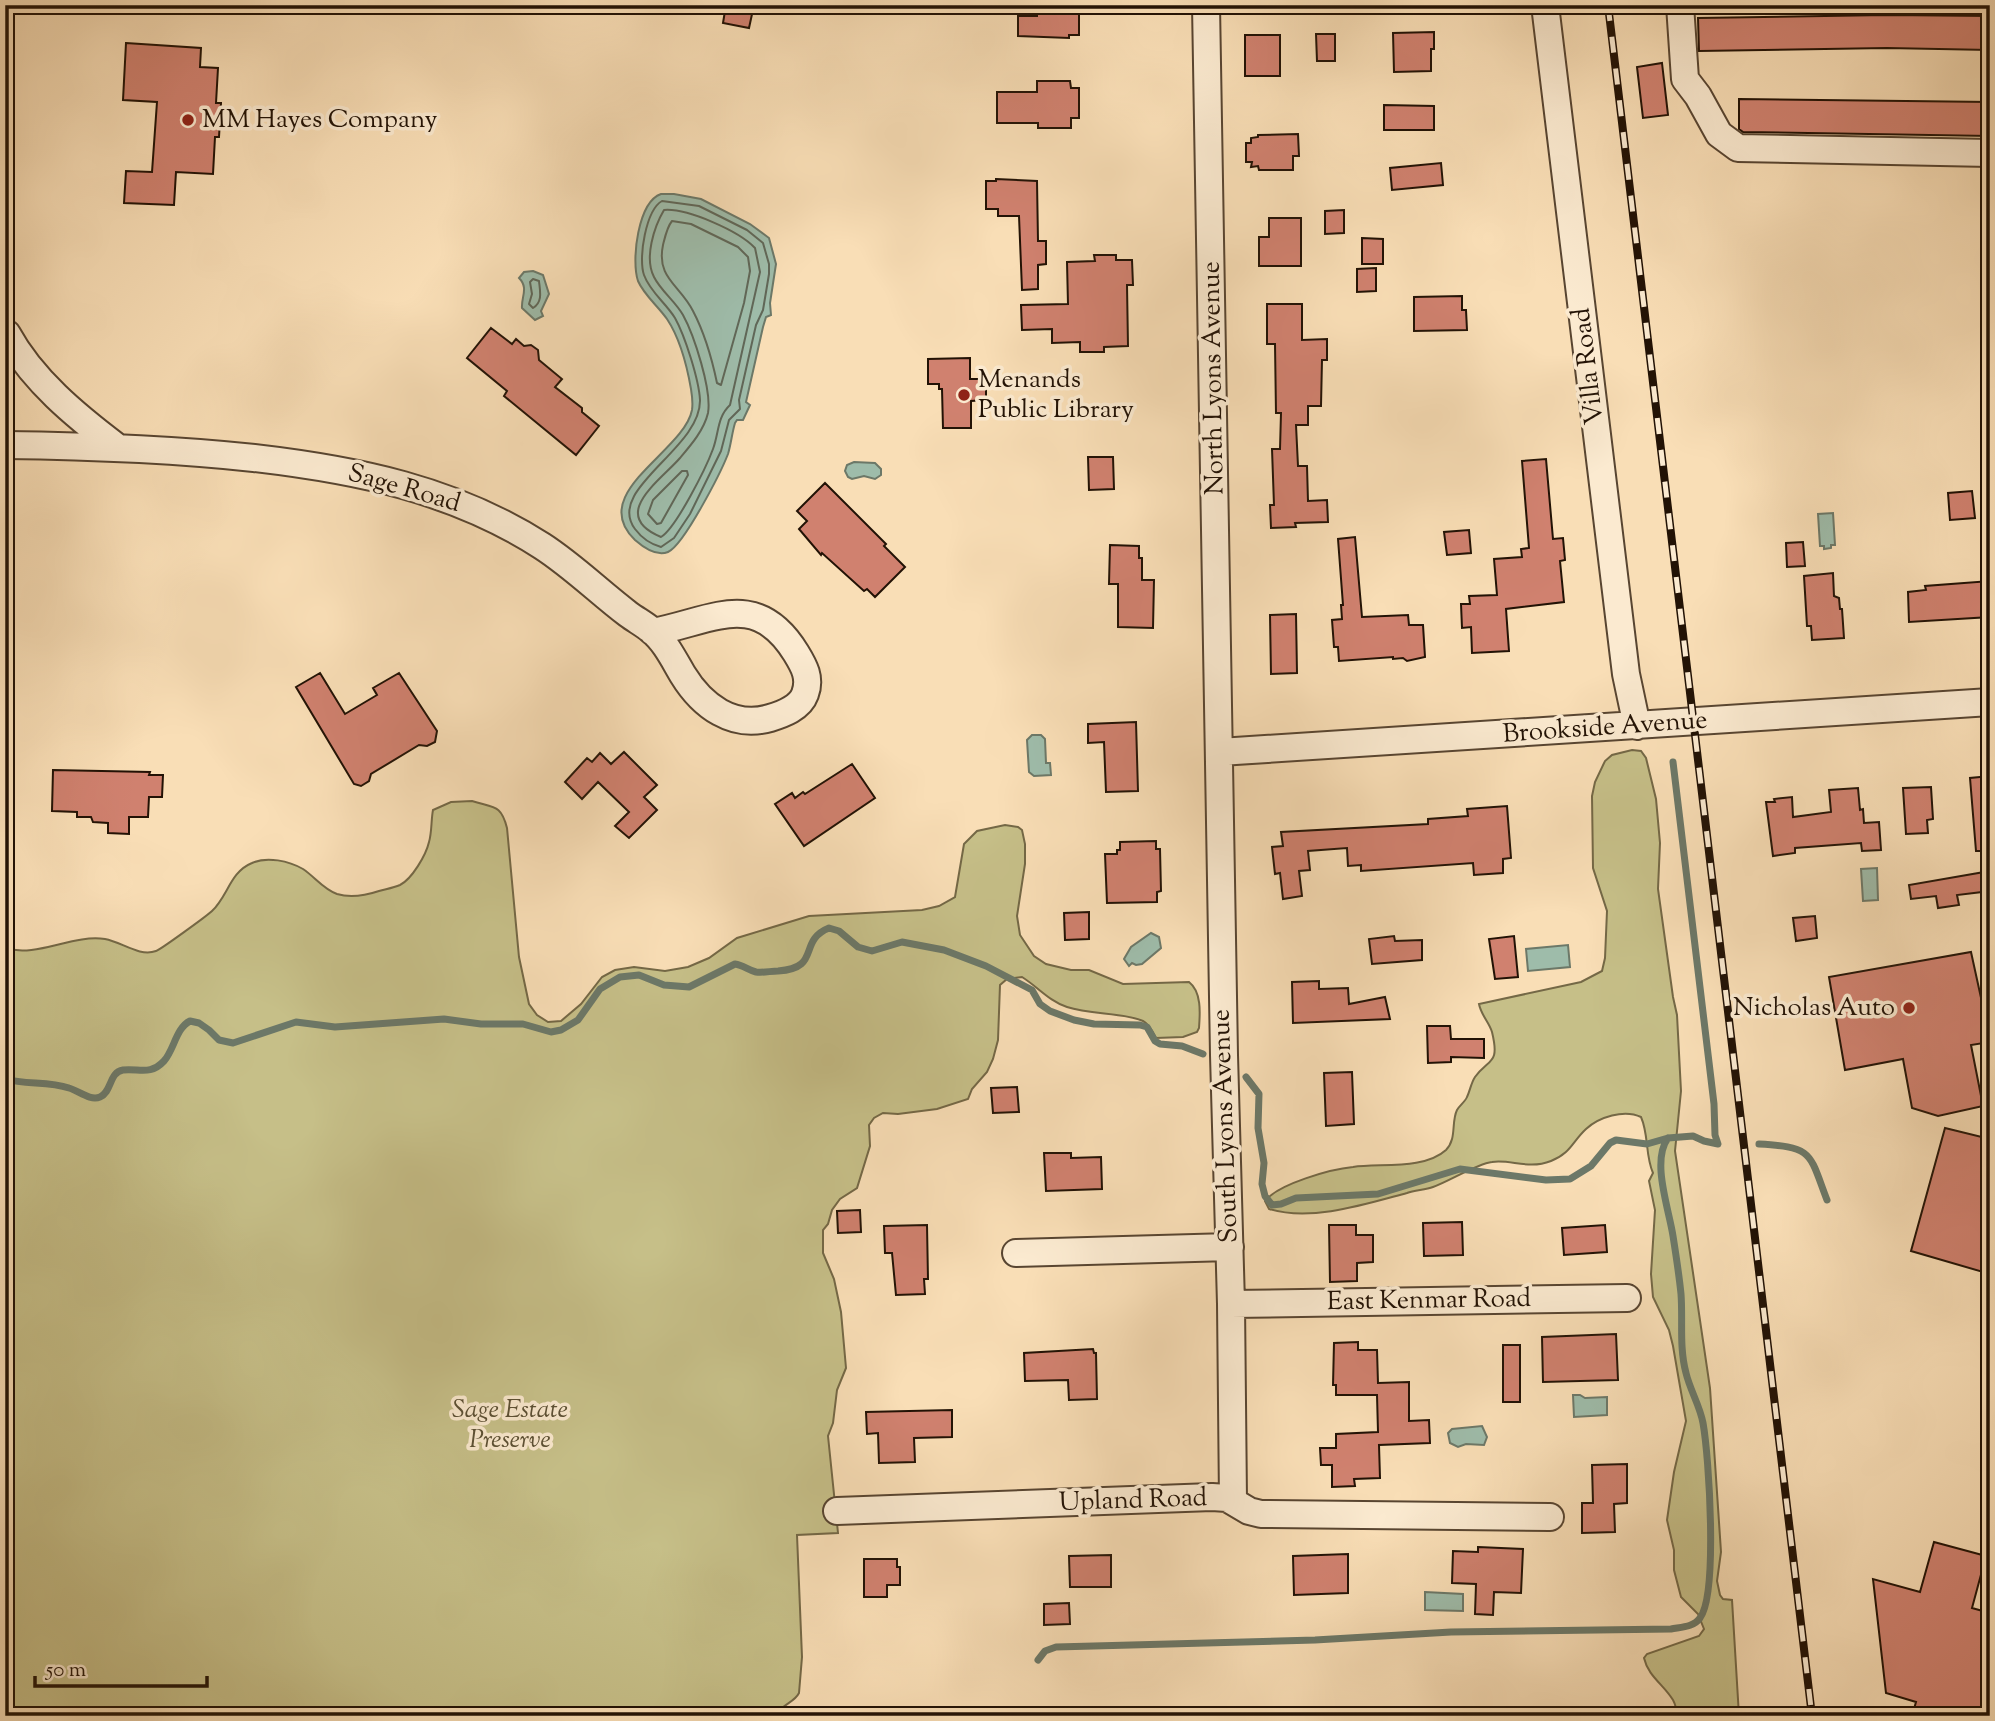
<svg xmlns="http://www.w3.org/2000/svg" width="1995" height="1721" font-family="'Sorts Mill Goudy',serif">
<style>
.green{fill:#c6bf88;stroke:#746846;stroke-width:2}
.water{fill:#9ebcaa;stroke:#6c7868;stroke-width:2}
.lines{fill:none;stroke-linecap:round;stroke-linejoin:round}
.shore{stroke:#606758;stroke-width:2}
.stream{stroke:#6c7868;stroke-width:7}
.building{fill:#d0816f;stroke:#221205;stroke-width:2}
.minor-casing{stroke:#584531;stroke-width:30}
.minor{stroke:#fbead0;stroke-width:26}
.rail-casing{stroke:#221205;stroke-width:8}
.rail{stroke:#fbead0;stroke-width:5;stroke-dasharray:16;stroke-linecap:butt}
.poi-dot{fill:#8f2418;stroke:#fbead0;stroke-width:2.5}
.labels{text-anchor:middle;dominant-baseline:central;stroke-width:7;stroke-linejoin:round;paint-order:stroke}
.poi-label{font-size:26px;fill:#221205;stroke:#fbead0;text-anchor:start}
.street-label{font-size:26px;fill:#221205;stroke:#fbead0}
.park-label{font-size:26px;font-style:italic;fill:#5b4f33;stroke:#fbead0}
</style>
<rect width="100%" height="100%" fill="#f9deb6"/>
<filter id="stains"><feTurbulence type="fractalNoise" baseFrequency=".00286" numOctaves="4"/><feColorMatrix values="0 0 0 0 .2 0 0 0 0 .09 0 0 0 0 .02 0 0 0 .5 -.17"/></filter>
<radialGradient id="worn" r=".72"><stop offset=".6" stop-color="#630" stop-opacity="0"/><stop offset="1" stop-color="#630" stop-opacity=".3"/></radialGradient>
<path class="green" d="M1632,750L1641,751L1646,758L1656,799L1660,843L1658,889L1673,997L1677,1015L1681,1091L1675,1151L1710,1388L1721,1552L1717,1581L1720,1595L1723,1599L1732,1600L1739,1716H1679C1676,1711 1676,1705 1673,1700C1664,1685 1648,1676 1644,1658L1647,1654L1699,1636L1704,1629L1698,1614L1681,1597L1674,1570V1550L1667,1520L1674,1472L1686,1421L1673,1346L1669,1330L1653,1297L1651,1274L1655,1210L1649,1181L1653,1173C1645,1155 1649,1135 1641,1117C1624,1109 1599,1117 1586,1129C1572,1142 1571,1153 1551,1161C1528,1170 1511,1159 1492,1162C1476,1164 1450,1181 1433,1187C1425,1190 1415,1190 1407,1193C1366,1204 1311,1222 1269,1209L1265,1201C1278,1184 1331,1169 1353,1167C1380,1163 1424,1170 1446,1150C1457,1139 1451,1122 1457,1110C1460,1105 1465,1102 1467,1097C1470,1091 1471,1083 1475,1077C1489,1058 1500,1065 1492,1032C1489,1022 1481,1015 1479,1004L1581,982L1602,971L1605,958L1607,911L1593,868L1592,796L1595,782L1605,761L1612,755Z
M472,801C494,808 501,804 507,828L519,957L529,1004L537,1015L548,1022L561,1021L581,1004L602,977L615,970L634,967L665,971L688,967L709,958L737,938L809,916L922,910L939,906L955,897L964,844L977,831L1005,825L1018,827L1022,830L1025,844V864L1017,916L1020,935L1034,956L1046,964L1071,970H1089L1123,984L1189,982C1202,992 1200,1014 1199,1028L1197,1032L1183,1037L1156,1038C1153,1032 1149,1024 1143,1021C1123,1012 1091,1015 1067,1007C1049,1001 1038,987 1022,977L1007,979L1000,985L998,1040L993,1059L987,1072L972,1089L968,1099L937,1109L898,1114L883,1113L874,1118L869,1125L870,1146L857,1188L840,1199L832,1210L828,1224L823,1230V1253L834,1279L841,1312L846,1368L837,1390L833,1423L828,1436L838,1533L797,1535L802,1657L799,1693C794,1703 783,1703 775,1716H5V948C37,958 72,934 105,939C122,942 139,957 156,951C160,950 208,915 212,911C228,896 230,872 252,863C267,856 289,861 303,869C315,877 323,889 337,894C350,898 367,895 379,891C386,889 393,888 400,885C412,879 426,855 429,842C432,832 431,820 433,810L451,802Z"/>
<path class="water" d="M661,194H674L701,199L750,224L769,238L776,264L770,303L771,315L766,317L763,327L746,402L750,405L743,420H737L735,423C732,433 731,444 728,454C721,472 684,545 668,552C656,557 643,547 635,540C586,493 684,452 692,410C693,403 692,395 691,389C687,366 679,337 667,319C658,306 644,295 638,281C631,260 638,202 661,194Z
M533,271L543,275L549,294L541,311L543,316L535,320L522,308C521,297 529,288 519,278L524,272Z
M854,462L875,463L881,469V475L875,479L864,476L852,479L848,477L845,471L847,465Z
M1833,513L1835,545H1831V548L1824,549V546H1820L1818,514Z
M1032,735H1041L1045,739L1046,763H1050L1051,775L1034,776L1029,772L1027,740Z
M1877,868L1878,900L1863,901L1861,869Z
M1151,933L1159,937L1161,948L1142,964L1136,965L1132,963L1129,966L1124,959L1131,947Z
M1568,945L1570,967L1528,971L1526,949Z
M1573,1395H1580L1585,1398L1607,1397V1415L1574,1417Z
M1482,1426L1487,1437L1484,1445L1466,1444L1458,1447L1450,1443L1448,1433L1452,1429Z
M1425,1592L1463,1594V1611L1425,1610Z"/>
<g class="lines">
<path class="shore" d="M662,201L699,206L747,230L763,243L769,264V274L763,310L756,325L739,400L740,409L729,420L721,451L690,514L674,538L661,547C650,544 641,537 635,529C605,489 701,449 700,400C699,380 685,336 675,318C666,303 650,292 644,275C638,258 646,210 662,201Z
M664,210C687,208 739,231 755,248L760,272L730,405C717,417 719,433 713,449C706,468 676,528 661,537C608,515 660,481 680,458C691,445 704,430 708,413C712,390 694,335 683,315C675,301 661,291 654,277C644,258 654,227 664,210Z
M672,221L691,224L738,247L748,257L750,271L744,303L721,385L717,383C712,359 704,332 693,311C680,285 656,278 663,245C665,237 667,227 672,221Z
M533,279L539,281C540,291 543,302 533,308L529,304L532,294L530,282Z
M682,471H687L688,475L661,523L657,524L648,514L653,500Z"/>
<path class="stream" d="M1246,1077L1259,1094L1258,1128L1264,1163L1262,1184L1265,1196L1272,1205L1281,1204L1296,1198L1378,1194L1460,1169L1546,1180L1570,1179L1591,1166L1610,1143L1616,1140L1647,1144L1668,1138L1693,1136L1704,1141L1718,1144L1715,1135L1714,1104L1673,762
M5,1079C26,1085 48,1081 69,1088C79,1091 90,1101 100,1097C112,1092 109,1072 123,1070C139,1068 150,1076 164,1061C174,1050 176,1028 190,1021L199,1023L209,1030L219,1040L233,1043L296,1022L335,1027L444,1019L481,1024H523L551,1032L561,1030L578,1020L600,989L620,977L639,975L664,985L689,987L735,964C743,965 748,970 756,972C763,973 771,971 778,971C822,968 797,941 829,928L839,931L858,947L872,951L902,942L944,950L986,966L1032,990L1040,1004L1050,1011L1074,1020L1094,1024L1140,1025L1147,1027L1155,1041L1160,1044L1182,1046L1203,1054
M1759,1144C1814,1147 1809,1153 1827,1200
M1038,1660L1045,1651L1056,1647L1315,1640L1451,1632L1671,1629C1681,1627 1694,1627 1700,1618C1718,1594 1709,1456 1703,1423C1700,1406 1690,1390 1686,1373C1679,1347 1683,1320 1681,1294C1679,1274 1676,1255 1673,1236C1669,1209 1651,1161 1668,1138"/>
</g>
<path class="building" d="M726,5H754L749,28L723,23Z
M1069,6V9H1079V35H1069V38L1018,36V16H1037V7Z
M1887,15L1990,16V50L1887,48L1699,51L1698,18Z
M1434,32V49H1431V71L1394,72L1393,33Z
M1316,34H1335V61H1317Z
M1245,35H1280V76H1245Z
M126,43L201,48L200,67L218,68L216,103H221L219,137H215L213,174L176,172L174,205L124,203L126,171L152,172L157,102L123,100Z
M1662,63L1668,115L1643,118L1637,67Z
M1037,81H1070L1071,88H1079V118H1071V128H1038V123H997V92H1037Z
M1739,99L1990,102V136L1743,132L1739,129Z
M1384,105L1434,106V130H1384Z
M1298,134L1299,156H1293V170H1259L1258,166L1251,167L1252,162H1246V143H1251V138L1258,137V135Z
M1441,163L1443,185L1392,190L1390,168Z
M996,179L1037,181L1038,241H1046V264L1038,265V289L1022,290L1019,216H998V209H986V181H996Z
M1344,210V233L1325,234V211Z
M1269,218H1301V266H1259V237H1269Z
M1362,238L1383,239V264H1362Z
M1094,255H1116V260H1132L1133,285H1127L1128,346L1104,347V352H1080V342L1052,343V329L1022,330L1021,305L1068,304L1067,262L1095,261Z
M1376,268V291L1357,292V269Z
M1462,296V310H1466L1467,330L1414,331V297Z
M1267,304H1302V340L1327,339V360H1322L1321,406H1308V425H1296L1298,466H1307L1308,501L1327,500L1328,522L1295,523L1296,527L1271,528L1270,505H1274L1272,449H1280L1281,413H1276L1275,344H1267Z
M491,328L512,344L516,339L524,346L531,345L538,350L539,360L562,379L555,387L582,408V412L599,426L576,455L504,396L507,391L467,358Z
M970,358V379H986V400L971,401V428H943L942,389H939V384H928V359Z
M1088,457H1113L1114,489L1089,490Z
M1546,459L1553,539L1563,538L1565,560L1560,561L1564,602L1506,609L1509,651L1472,653L1471,627L1462,628L1461,604H1470L1469,596L1497,595L1494,559L1522,557L1521,549L1529,548L1522,461Z
M825,483L886,544L884,546L905,567L875,597L867,589L864,591L822,553L821,555L799,529L807,521L797,511Z
M1972,491L1975,518L1950,520L1948,493Z
M1469,530L1471,553L1447,555L1444,532Z
M1355,537L1362,617L1408,615L1409,625H1423L1425,657L1407,661L1403,658L1393,659V657L1339,661L1338,647H1334L1332,620L1342,619L1341,605H1343L1338,539Z
M1803,542L1805,566L1787,567L1786,543Z
M1110,545L1139,546V558H1142V580H1154L1153,628L1118,627V584H1109Z
M1833,573L1834,596L1839,598L1840,609H1842L1844,638L1812,640L1811,626H1807L1804,576Z
M1990,581V617L1909,622L1908,592L1926,590L1925,586Z
M1296,614L1297,673L1271,674L1270,615Z
M320,673L345,714L377,695L373,688L399,673L437,731L435,742L427,746L419,745L371,774L369,781L361,786L354,784L296,687Z
M1136,722L1138,791L1106,792L1104,742L1088,743V724Z
M624,752L657,785L644,797L657,810L629,838L615,826L629,812L598,782L582,799L565,782L587,758L592,762L600,753L611,764Z
M852,764L875,798L804,846L775,804L792,793L795,798L803,792L805,794Z
M53,770L150,772L149,775H163L162,797H149L148,817H129V834L108,833V823L93,822L91,817H77V812L52,811Z
M1990,776V851H1976L1970,778Z
M1931,787L1933,819L1927,820L1928,833L1906,834L1903,788Z
M1858,788L1860,810L1863,809L1864,823L1879,822L1881,850L1862,851L1861,843L1795,848V853L1773,856L1766,802H1775L1774,799L1792,797L1793,817L1831,812L1829,790Z
M1507,806L1511,858L1503,859V873L1474,875L1473,863L1361,871V865L1348,866L1347,848L1308,851L1310,870L1299,871L1302,896L1283,899L1280,873L1275,874L1272,847L1283,846L1281,832L1428,824V819L1468,816L1467,809Z
M1156,841V849H1160L1161,891L1157,892V902L1107,903L1105,854H1117V850H1120V842Z
M1990,871V891L1957,895L1959,905L1938,908L1936,896L1911,899L1909,885Z
M1089,912V939L1065,940L1064,913Z
M1815,916L1817,938L1796,941L1793,918Z
M1394,936L1395,941L1422,940V960L1372,964L1369,939Z
M1514,936L1518,977L1495,979L1489,939Z
M1971,952L1990,1039V1042L1971,1045L1983,1106L1938,1116L1912,1108L1903,1059L1845,1070L1829,977Z
M1319,981V989L1348,988L1349,1004L1385,997L1390,1019L1293,1023L1292,982Z
M1427,1026H1450L1451,1039H1484V1058L1451,1057V1062L1428,1063Z
M1352,1072L1354,1124L1326,1126L1324,1073Z
M1017,1087L1019,1112L993,1113L991,1088Z
M1945,1128L1990,1139V1274L1911,1251Z
M1044,1153H1071V1158L1101,1157L1102,1189L1046,1191Z
M860,1210L861,1232L838,1233L837,1211Z
M1462,1222L1463,1255L1424,1256L1423,1223Z
M927,1225L928,1279H924L925,1294L896,1295L892,1253H885L884,1226Z
M1329,1225H1356V1235H1373V1262L1357,1263V1281L1330,1282Z
M1605,1225L1607,1252L1564,1255L1562,1228Z
M1616,1334L1618,1380L1543,1382L1542,1337Z
M1358,1342V1350H1377L1378,1383L1409,1382V1421L1429,1420L1430,1443L1379,1445L1380,1478L1354,1479L1355,1486L1332,1487V1465H1321L1320,1448H1336V1434L1378,1432L1377,1395H1336V1385H1333L1334,1343Z
M1503,1345H1520V1402H1503Z
M1093,1349L1094,1353H1096L1097,1399L1069,1400L1068,1380L1025,1381L1024,1353Z
M952,1410V1437L914,1438L915,1462L879,1463L878,1433L867,1434L866,1412Z
M1627,1464V1503L1614,1504L1615,1532L1582,1533V1503H1593L1592,1465Z
M1934,1542L1986,1556L1972,1608L1990,1613V1716H1912L1916,1702L1886,1693L1873,1579L1920,1592Z
M1478,1547L1523,1549L1521,1593L1494,1592L1493,1615L1475,1614L1476,1584L1452,1583L1453,1551L1478,1552Z
M1348,1554V1593L1294,1595L1293,1556Z
M1111,1555V1587H1070L1069,1556Z
M864,1559H897V1567H900V1585H887V1597H864Z
M1069,1603L1070,1624L1044,1625V1604Z"/>
<g class="lines">
<g class="minor-casing">
<path id="minor" d="M1206,5L1224,1055L1231,1304L1233,1500
M1545,5L1626,674L1637,726
M1680,5L1685,79L1698,96L1719,134L1738,148L1990,153
M7,334C32,380 76,416 117,447
M5,445C88,446 171,449 254,458C357,470 453,489 542,546C573,566 599,592 628,614C636,620 644,624 651,630C665,641 674,660 683,675C702,706 733,729 770,718C783,714 800,708 805,694C811,678 804,666 796,653C756,588 712,621 653,632
M1220,752L1990,702
M1016,1253L1230,1247
M1231,1304L1627,1298
M837,1511L1212,1497L1227,1498L1249,1511L1261,1514L1550,1517"/>
</g>
<use href="#minor" class="minor"/>
<g class="rail-casing">
<path id="rail" d="M1608,5L1812,1716"/>
</g>
<use href="#rail" class="rail"/>
</g>
<g class="poi-dot">
<circle cx="188" cy="120" r="7"/>
<circle cx="964" cy="395" r="7"/>
<circle cx="1909" cy="1008" r="7"/>
</g>
<g class="labels">
<g class="poi-label">
<text x="202" y="120">MM Hayes Company</text>
<text x="978" y="380">Menands<tspan x="978" dy="30">Public Library</tspan></text>
<text x="1895" y="1008" text-anchor="end">Nicholas Auto</text>
</g>
<g class="street-label">
<text transform="translate(1589 366) rotate(-97)">Villa Road</text>
<text transform="translate(1214 378) rotate(-91)">North Lyons Avenue</text>
<text transform="translate(404 489) rotate(16)">Sage Road</text>
<text transform="translate(1605 728) rotate(-4)">Brookside Avenue</text>
<text transform="translate(1226 1126) rotate(-92)">South Lyons Avenue</text>
<text transform="translate(1429 1301) rotate(-1)">East Kenmar Road</text>
<text transform="translate(1133 1501) rotate(-2)">Upland Road</text>
</g>
<g class="park-label">
<text x="510" y="1410">Sage Estate<tspan x="510" dy="30">Preserve</tspan></text>
</g>
</g>
<rect width="1995" height="1721" fill="none" stroke="#f9deb6" stroke-width="28"/>
<rect x="7" y="7" width="1981" height="1707" fill="none" stroke="#221205" stroke-width="3.5"/>
<rect x="14" y="14" width="1967" height="1693" fill="none" stroke="#221205" stroke-width="2"/>
<path d="M35 1676v10h172v-10" fill="none" stroke="#221205" stroke-width="3.5"/>
<text x="46" y="1676" font-size="21" fill="#221205" stroke="#fbead0" stroke-width="5" paint-order="stroke">50 m</text>
<rect width="100%" height="100%" filter="url(#stains)"/>
<rect width="100%" height="100%" fill="url(#worn)"/>
</svg>
